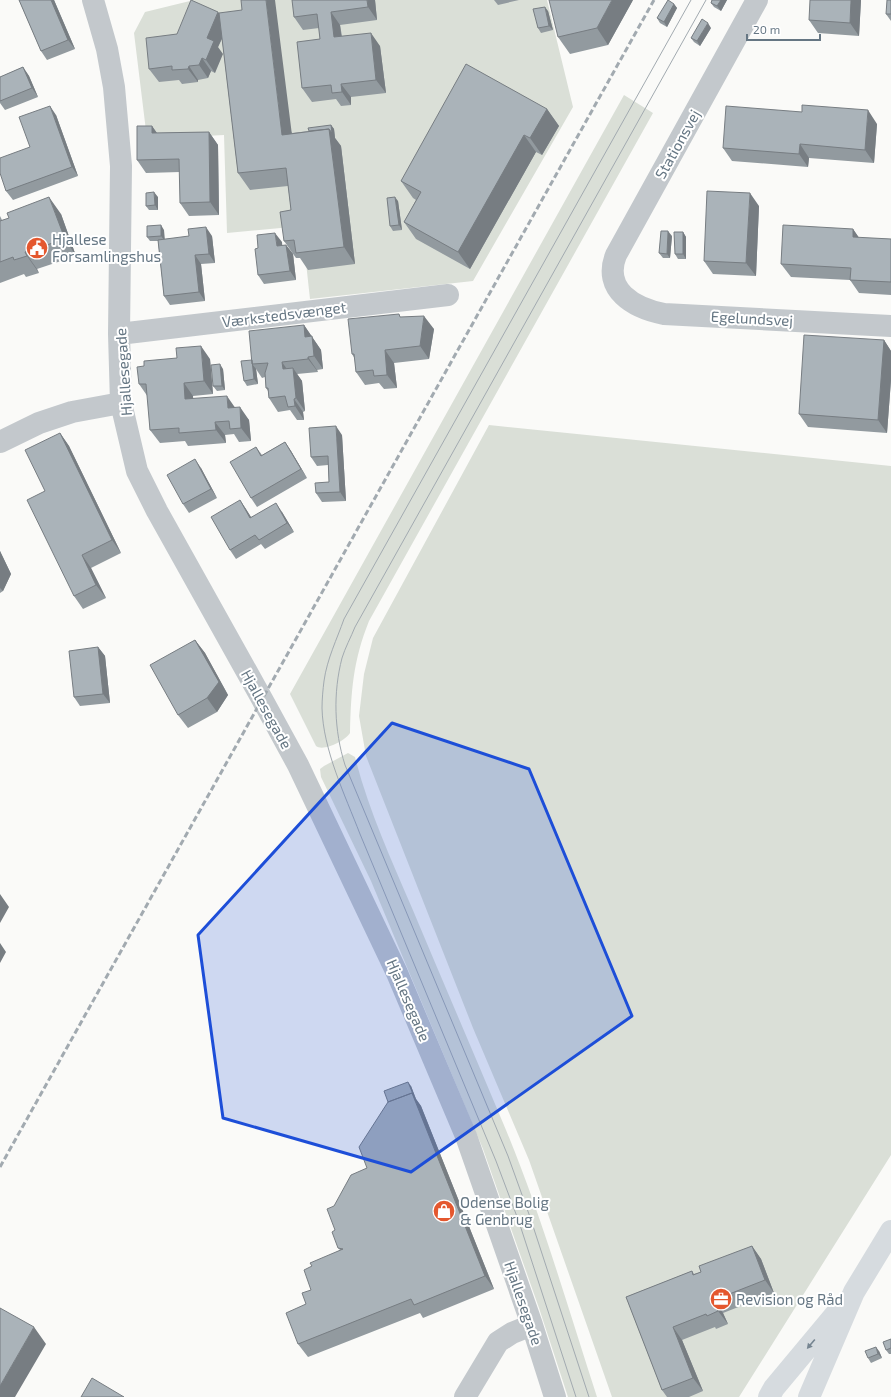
<svg xmlns="http://www.w3.org/2000/svg" width="891" height="1397" font-family="'Exo 2',sans-serif">
<style>
.green{fill:#dadfd7}
.lines{fill:none;stroke-linecap:round;stroke-linejoin:round}
.minor{stroke:#c3c8cc;stroke-width:22}
.major{stroke:#d6dbdf;stroke-width:22}
.tram{stroke:#a2aab0;stroke-width:1}
.rail{stroke:#a2aab0;stroke-width:3;stroke-dasharray:6 3;stroke-linecap:butt}
.wall{fill:#929a9f}
.shaded-wall{fill:#777d82}
.building{fill:#aab3b9;stroke:#777d82}
.oneway{fill:#768591}
.marked{fill:#1d4ed8;fill-opacity:0.2;stroke:#1d4ed8;stroke-width:3;stroke-linejoin:round}
.labels{text-anchor:middle;dominant-baseline:central;stroke-width:4;stroke-linejoin:round;paint-order:stroke}
.street-label{font-size:15px;fill:#657683;stroke:#fff}
.poi-label{font-size:15px;fill:#657683;stroke:#fff;text-anchor:start}
</style>
<rect width="100%" height="100%" fill="#fafaf8"/>
<path class="green" d="M194,0H547L573,107L473,281L310,299L302,226L227,233L224,135L147,139L134,33L145,12Z
M624,95L653,113L369,621C353,661 351,691 350,733C345,741 323,752 316,746L290,694Z
M489,425L891,466V1155L739,1397H612L529,1160L473,1028L366,756L359,716L364,674L373,638Z
M348,753L355,757C368,809 391,859 412,908C443,982 475,1056 506,1130C542,1217 568,1308 597,1397H568L539,1308L483,1149L371,881L321,777L320,769L324,766Z"/>
<g class="lines">
<path class="minor" d="M93,0L107,49L114,87L121,166L119,334L121,403L137,471L157,511L262,699L298,765L397,973L466,1136L532,1325L555,1397
M757,0L616,255C602,290 634,308 664,314L891,326
M119,334L448,295
M0,442L39,423L72,412L121,403
M465,1397L498,1342L512,1333L532,1325"/>
<path class="major" d="M769,1397L774,1388L839,1310
M809,1397L854,1292L891,1231"/>
<path class="tram" d="M576,1397L519,1222L496,1161L360,834C345,795 323,750 322,708C322,699 323,689 324,681C327,659 337,639 344,619L691,0
M589,1397L530,1217L508,1156L345,765C334,730 333,693 342,658C345,648 351,637 355,627L706,0"/>
<path class="rail" d="M0,1167L654,0"/>
</g>
<path class="wall" d="M19,0H54L75,49L47,60L41,51Z
M375,0L377,20L340,25L342,36L380,46L386,93L351,97V105L341,106L336,99L312,102L302,88L320,39L319,28L303,30L294,17Z
M494,0H519L498,5Z
M633,0L608,45L570,54L558,37Z
M712,0H727L721,11L714,7L711,3Z
M861,0L859,36L818,33L809,20Z
M891,0V21L886,14Z
M674,4L677,8L667,27L660,23L657,18Z
M548,11L553,30L541,33L538,28Z
M218,12L292,133L309,131L331,125L334,129L335,138L341,146L355,264L308,270L300,258H296L284,241L291,210L288,186L250,190L238,173L222,39L218,47L215,73L211,71L208,78L198,80V82L182,84L179,80L159,82L149,69L177,34Z
M711,28L700,46L694,42L691,38Z
M23,67L29,76L38,97L5,110L0,103V77Z
M547,109L559,126L542,155L536,152L470,269L416,239L404,222L416,200L413,198L401,181Z
M56,115L78,176L13,200L6,191Z
M877,124L874,163L809,158L808,167L732,161L723,148Z
M152,126L157,133L209,132L218,145L219,215L189,216L180,203V172L146,173L137,160Z
M158,197V210H149L146,206Z
M398,201L402,230L393,231L390,226Z
M759,206L756,276L713,274L704,261Z
M61,214L76,256L37,269L39,273L26,277L24,274L0,283V216L2,220Z
M853,229L859,238L891,239V295L859,293L850,280L791,277L781,264Z
M164,230V239L212,236L215,263L201,264L205,301L170,305L164,296L158,241H150L147,237Z
M683,232L686,237V259H678L675,254Z
M672,236L670,258H663L659,253Z
M282,242V246L286,245L293,254L296,280L264,284L258,275V248Z
M401,317L434,329L429,359L394,363L397,388L384,389L379,383L365,385L356,372L355,359L352,354Z
M304,325L321,350L323,369L317,370L318,372L297,374L302,381L305,411L303,412L304,420H297L290,410L278,412L269,398L268,391L266,388L265,377L262,378L256,369L258,384L247,386L244,381L252,360Z
M884,340L891,351V380L887,433L808,427L799,414Z
M210,359L213,394L193,396V399L235,407L249,420L251,441L239,442L234,434L225,435L226,443L188,446L185,441L160,443L150,430L148,397L139,384Z
M223,369L225,390L217,391L213,386Z
M60,433L69,446L121,553L91,568L106,598L83,609L74,596L45,491Z
M342,435L346,501L322,502L316,493L329,482L328,465L317,466L311,457Z
M285,442L291,451L307,478L257,507L251,498L256,447L262,455Z
M201,468L217,498L189,513L183,504Z
M240,500L251,517L282,512L294,532L265,549L261,544L236,559L230,550Z
M0,551L11,574L3,591L0,593Z
M195,640L205,653L228,695L217,712L188,728L178,715Z
M98,647L105,656L110,703L80,706L74,697Z
M411,1086L416,1099L421,1106L494,1289L423,1318L420,1313L308,1357L298,1344L306,1304L311,1290L312,1266L340,1250L338,1248L334,1206L367,1168Z
M752,1246L761,1259L774,1293L723,1313L728,1324L716,1329L715,1327L682,1340L703,1391L689,1397H667L662,1390L626,1297L692,1271L694,1274L701,1272Z
M891,1339V1354H889L886,1350Z
M879,1351L882,1358L871,1363L868,1358Z"/>
<path class="shaded-wall" d="M51,0H54L75,49L68,40Z
M266,0H275L294,151L282,135Z
M367,0H375L377,20L368,7Z
M612,0H633L608,45L597,28Z
M721,0H727L721,11L717,6Z
M851,0H861L859,36L850,23Z
M674,4L677,8L667,27L664,22Z
M545,7L548,11L553,30L549,26Z
M218,12L228,25L218,47L223,54L215,73L206,60L207,38Z
M331,12L340,25L343,50L334,37Z
M708,23L711,28L700,46L697,41Z
M371,33L380,46L386,93L376,80Z
M202,58L211,71L208,78L199,65Z
M189,66L198,80V82L188,69Z
M23,67L29,76L38,97L32,88Z
M341,84L351,97V105L342,92Z
M50,106L56,115L78,176L72,167Z
M547,109L559,126L542,155L530,138Z
M868,110L877,124L874,163L865,150Z
M331,125L334,129L335,138L341,146L355,264L344,247L329,129Z
M152,126L161,139L152,133Z
M209,132L218,145L219,215L210,202Z
M524,135L536,152L470,269L458,252Z
M800,144L809,158L808,167L799,154Z
M154,192L158,197V210L155,205Z
M750,193L759,206L756,276L746,263Z
M49,197L61,214L76,256L65,239Z
M395,197L398,201L402,230L399,225Z
M161,225L164,230L165,241L161,236Z
M206,227L212,236L215,263L209,254Z
M853,229L862,242L853,237Z
M668,231L672,236L670,258L667,254Z
M683,232L686,237V259L683,254Z
M275,233L282,242L283,255L277,246Z
M286,245L293,254L296,280L290,271Z
M25,252L37,269L39,273L27,256Z
M195,255L201,264L205,301L199,292Z
M424,316L434,329L429,359L420,346Z
M304,325L321,350L323,369L314,356L305,337Z
M884,340L891,351V380L887,433L878,420Z
M201,346L210,359L213,394L204,381Z
M385,350L394,363L397,388L387,375Z
M308,357L317,370L318,372L308,359Z
M282,362L291,375L283,369Z
M220,364L223,369L225,390L222,386Z
M252,364L256,369L258,384L254,379Z
M293,368L302,381L305,411L296,398Z
M184,383L193,396L194,413L185,399Z
M227,396L236,409L228,408Z
M294,399L303,412L304,420L295,406Z
M240,407L249,420L251,441L241,428Z
M215,422L225,435L226,443L216,430Z
M336,426L342,435L346,501L340,492Z
M60,433L69,446L121,553L112,540Z
M285,442L291,451L307,478L301,469Z
M195,459L201,468L217,498L211,489Z
M240,500L246,509L257,527L250,518Z
M276,503L282,512L294,532L287,523Z
M0,551L11,574L3,591L0,588Z
M82,555L91,568L106,598L96,585Z
M195,640L205,653L228,695L217,712L207,698Z
M98,647L105,656L110,703L103,694Z
M0,894L9,907L0,923Z
M0,943L6,952L0,963Z
M408,1082L411,1086L416,1099L421,1106L494,1289L485,1276L412,1093Z
M752,1246L761,1259L774,1293L765,1280Z
M714,1300L723,1313L728,1324L718,1311Z
M34,1327L46,1344L15,1397H0V1386Z
M673,1327L682,1340L703,1391L693,1378Z
M876,1347L879,1351L882,1358L878,1354Z"/>
<path class="building" d="M19,0H51L68,40L41,51Z
M191,0L218,12L207,38L214,41L206,60L202,58L199,65L189,66L188,69L172,70V66L149,69L146,38L177,34Z
M241,0H266L282,135L329,129L344,247L296,253L294,240L284,241L280,212L291,210L286,168L238,173L219,13L242,10Z
M292,0H367L368,7L331,12L334,37L371,33L376,80L341,84L342,92L332,93L331,85L302,88L297,42L320,39L317,14L294,17Z
M549,0H612L597,28L558,37Z
M668,0L674,4L664,22L657,18Z
M712,0H721L717,6L711,3Z
M810,0H851L850,23L809,20Z
M887,0H891V14H886Z
M545,7L549,26L538,28L533,9Z
M702,19L708,23L697,41L691,38Z
M466,64L547,109L530,138L524,135L458,252L404,222L421,192L401,181Z
M23,67L32,88L0,101V77Z
M802,105L868,110L865,150L800,144L799,154L723,148L726,106L802,112Z
M50,106L72,167L6,191L0,173V158L30,147L19,117Z
M331,125L332,133L329,129L309,131L308,128Z
M137,126H152V133L209,132L210,202L180,203L179,159L137,160Z
M707,191L750,193L746,263L704,261Z
M154,192L155,205L146,206V193Z
M49,197L65,239L25,252L27,256L14,260L13,257L0,262V221L9,218L7,213Z
M395,197L399,225L390,226L387,198Z
M161,225V236L147,237V226Z
M783,225L853,229V237L891,239V282L850,280L851,268L781,264Z
M206,227L209,254L195,255L199,292L164,296L158,240L189,236L188,229Z
M661,231H668L667,254L659,253Z
M674,232H683V254H675Z
M275,233L277,246L286,245L290,271L258,275L255,249L258,248L257,235Z
M399,314L400,317L424,316L420,346L385,350L387,375L374,376L373,370L356,372L354,354H352L348,319Z
M304,325L305,337L312,336L314,356L308,357V359L282,362L283,369L293,368L296,398L294,399L295,406L288,407L285,396L269,398L268,388H266L265,373L268,363L252,364L249,331Z
M804,335L884,340L878,420L799,414Z
M201,346L204,381L184,383L185,399L227,396L228,408L240,407L241,428L230,429L229,421L215,422L216,430L179,433V428L150,430L146,384H139L137,367L144,366V361L177,358L176,348Z
M252,360L254,379L244,381L241,361Z
M220,364L222,386H213L211,365Z
M336,426L340,492L316,493L315,483L329,482L328,456L311,457L309,428Z
M60,433L112,540L82,555L96,585L74,596L27,500L45,491L25,450Z
M285,442L301,469L251,498L230,462L256,447L261,456Z
M195,459L211,489L183,504L167,475Z
M240,500L250,518L276,503L287,523L259,540L255,535L230,550L211,517Z
M195,640L219,682L207,698L178,715L150,665Z
M98,647L103,694L74,697L69,651Z
M408,1082L413,1094L412,1093L388,1102L384,1091Z
M412,1093L485,1276L414,1305L411,1299L298,1344L286,1313L306,1304L302,1293L311,1290L304,1270L312,1266L310,1263L343,1249L338,1248L332,1232L335,1230L327,1209L334,1206L351,1175L367,1168L359,1147L388,1102Z
M752,1246L765,1280L714,1300L718,1311L707,1316L706,1314L673,1327L693,1378L662,1390L626,1297L692,1271L693,1275L701,1272L699,1266Z
M0,1308L34,1327L0,1386Z
M891,1339V1348L886,1350L883,1342Z
M876,1347L878,1354L868,1358L865,1351Z
M92,1378L124,1397H81Z"/>
<defs><path id="oneway-solid" d="M-6-.8H1V-3.2L6.5 0L1 3.2V.8H-6Z"/></defs>
<use class="oneway" href="#oneway-solid" transform="translate(811 1344) rotate(130)"/>
<path class="marked" d="M392,723L529,769L632,1016L411,1172L223,1118L198,935Z"/>
<defs>
<g id="civic-disc" transform="scale(1.15)"><circle r="9.5" fill="#e4572e" stroke="#fff"/><path d="M-.6-6.5H3V-4.5H.6V-3L4-1V1h2V6H-6V1h2V-1L-.6-3ZM-1.2 2.5V6h2.4V2.5Z" fill="#fff"/></g>
<g id="shop-disc" transform="scale(1.15)"><circle r="9.5" fill="#e4572e" stroke="#fff"/><path d="M-5-2.5h2.3a2.7 3.5 0 0 1 5.4 0H5L5.5 6h-11ZM-1.5-2.5h3a1.5 2.3 0 0 0-3 0Z" fill="#fff"/></g>
<g id="office-disc" transform="scale(1.15)"><circle r="9.5" fill="#e4572e" stroke="#fff"/><path d="M-6-3h4V-5.5h4V-3h4V5H-6ZM-1-4.5V-3h2v-1.5ZM-6 0V1H6V0Z" fill="#fff"/></g>
</defs>
<g fill-rule="evenodd">
<use href="#civic-disc" x="37" y="248"/>
<use href="#shop-disc" x="444" y="1211"/>
<use href="#office-disc" x="721" y="1299"/>
</g>
<g class="labels">
<g class="street-label">
<text transform="translate(677 144) rotate(-61)">Stationsvej</text>
<text transform="translate(284 314) rotate(-7)">Værkstedsvænget</text>
<text transform="translate(752 318) rotate(3)">Egelundsvej</text>
<text transform="translate(123 372) rotate(-94)">Hjallesegade</text>
<text transform="translate(267 709) rotate(61)">Hjallesegade</text>
<text transform="translate(409 1000) rotate(67)">Hjallesegade</text>
<text transform="translate(524 1303) rotate(71)">Hjallesegade</text>
</g>
<g class="poi-label">
<text x="52" y="239">Hjallese<tspan x="52" dy="17">Forsamlingshus</tspan></text>
<text x="460" y="1202">Odense Bolig<tspan x="460" dy="17">&amp; Genbrug</tspan></text>
<text x="736" y="1299">Revision og Råd</text>
</g>
</g>
<path d="M747 34v6h73v-6" fill="none" stroke="#657683" stroke-width="2"/>
<text x="753" y="34" font-size="12" fill="#657683" stroke="#ffffff" stroke-width="3" paint-order="stroke">20 m</text>
</svg>
